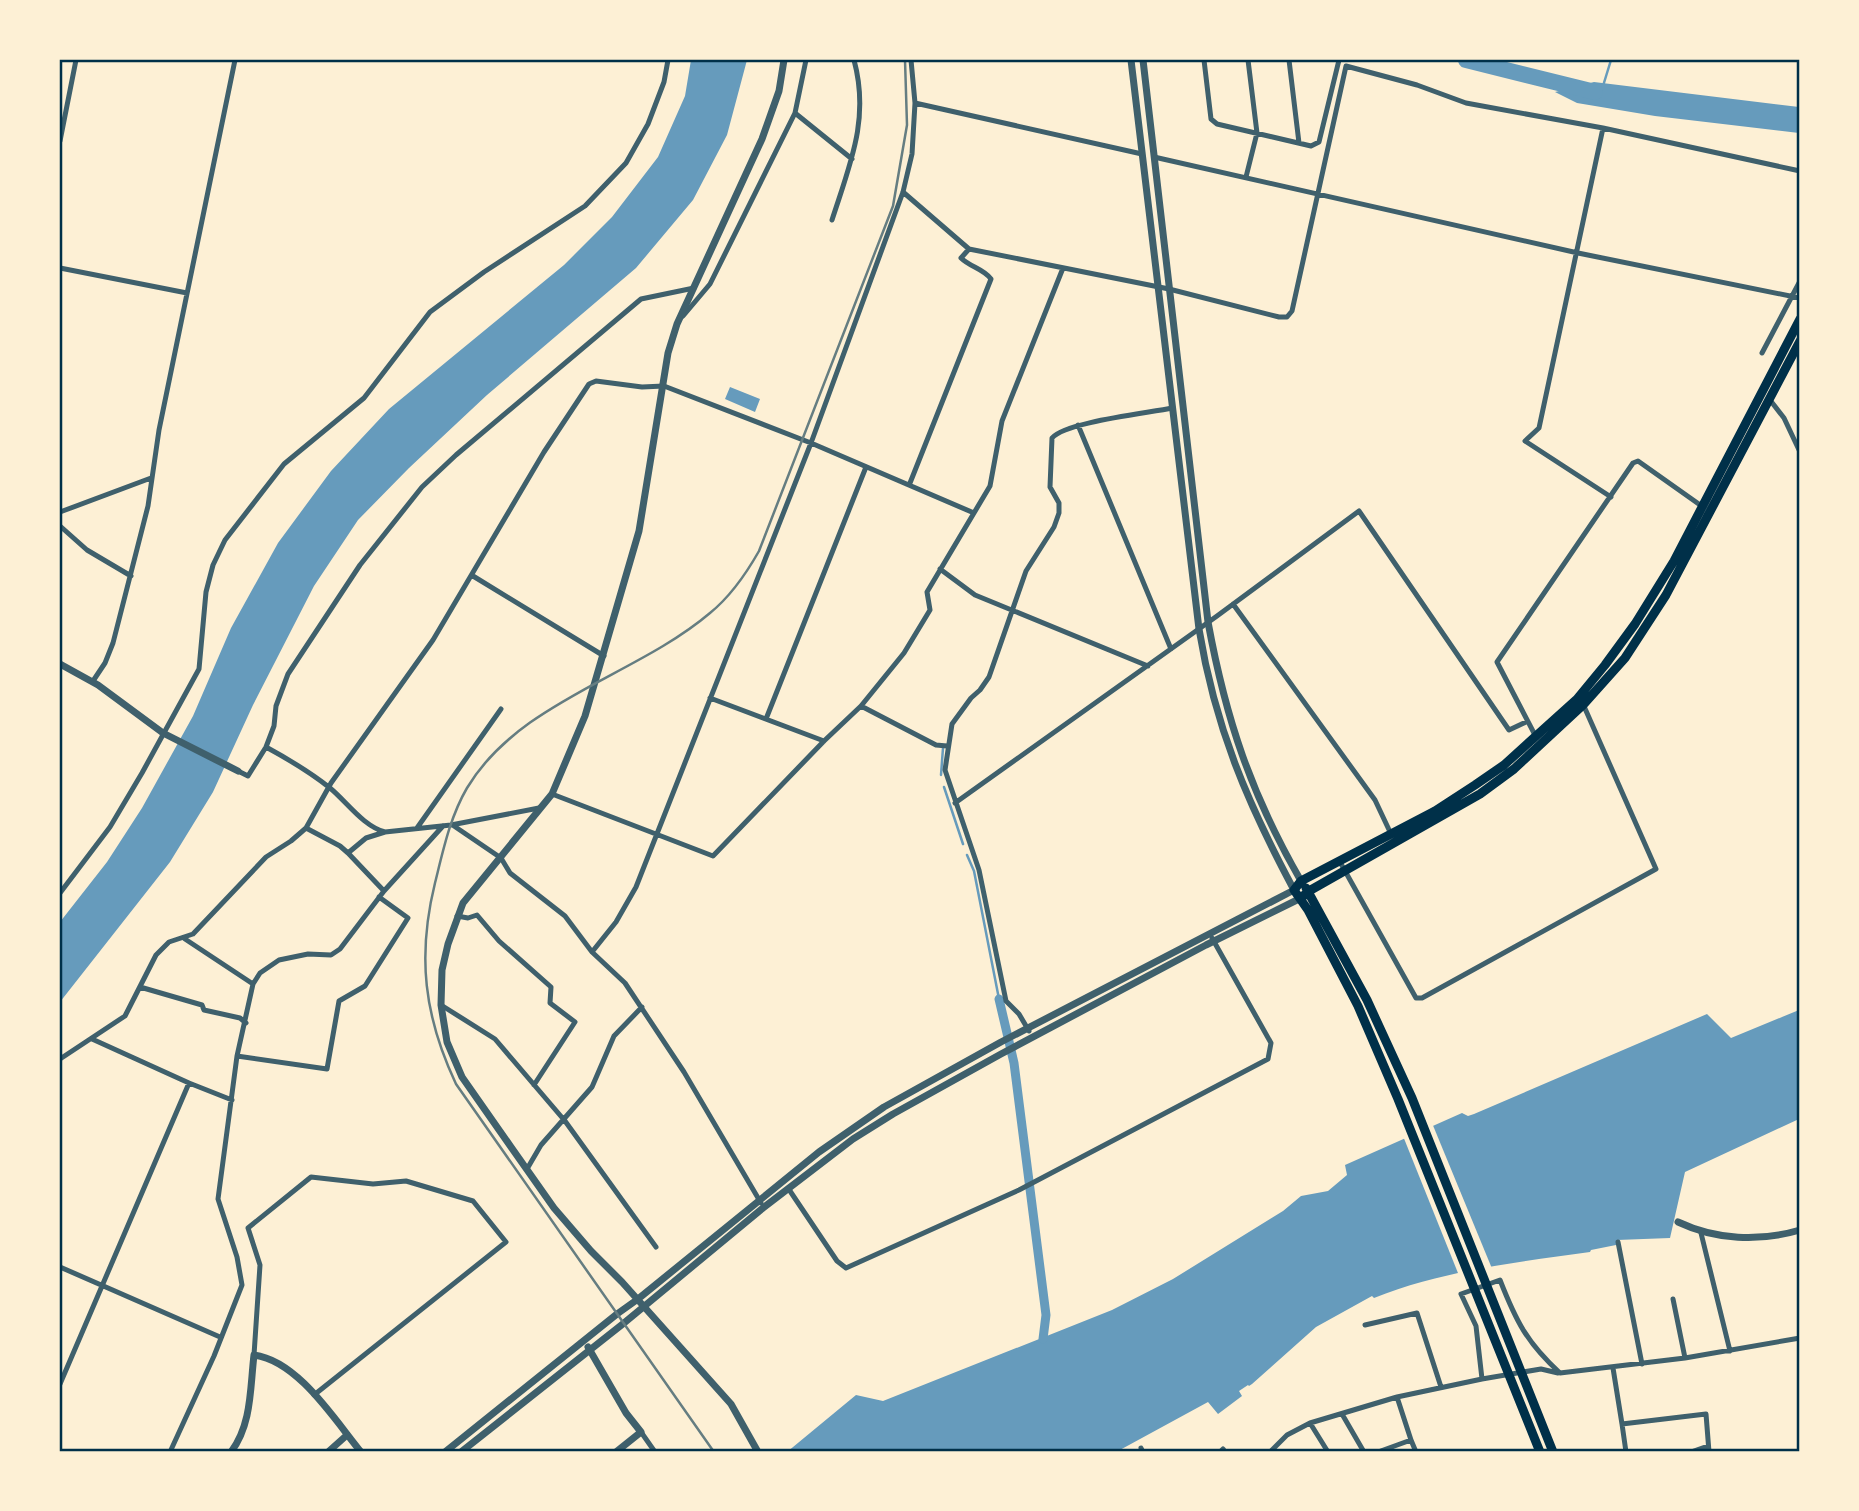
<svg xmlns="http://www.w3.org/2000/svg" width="1859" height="1511" font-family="Karla,sans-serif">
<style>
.water{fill:#669bbc}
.pier{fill:#fdf0d5}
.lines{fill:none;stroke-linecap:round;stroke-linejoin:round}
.stream{stroke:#669bbc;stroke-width:2.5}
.canal{stroke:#669bbc;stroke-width:9}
.river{stroke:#669bbc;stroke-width:16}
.minor{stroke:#3f606c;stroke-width:5}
.tertiary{stroke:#3f606c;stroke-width:7}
.primary{stroke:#003049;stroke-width:9}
.rail{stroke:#657d81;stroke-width:2.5}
.neatline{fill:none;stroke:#003049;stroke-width:2.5}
</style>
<rect width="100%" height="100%" fill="#fdf0d5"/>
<path class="water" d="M691,60H747L727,135L693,200L636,268L487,395L409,468L358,520L314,586L253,705L213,792L170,862L60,1002V922L107,862L142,808L193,716L231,628L278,543L331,471L389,409L564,265L612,217L658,157L685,96Z
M1594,82L1799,107V133L1655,116L1577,103L1555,92Z
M730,387L760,399L755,412L725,399Z
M1799,1010V1119L1685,1172L1670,1238L1617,1240L1616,1245L1591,1250L1590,1252C1518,1262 1441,1271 1374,1298L1372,1296L1316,1327L1252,1384L1249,1386L1248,1385L1239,1391L1242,1396L1218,1414L1208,1402L1118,1451L787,1452L856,1395L883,1401L1112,1310L1173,1279L1283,1211L1301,1196L1328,1191L1347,1175L1345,1165L1462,1113L1468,1116L1474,1114L1707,1014L1731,1038Z"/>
<path class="pier" d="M1432,1123L1493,1271L1460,1278L1403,1136Z"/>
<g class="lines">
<path class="stream" d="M1603,86L1611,60
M941,775L943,748
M944,787L963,844
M967,855L974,871L999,999"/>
<path class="canal" d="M999,999L1014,1063L1046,1315L1043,1339"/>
<path class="river" d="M1466,60L1595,92"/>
<path class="minor" d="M1204,60L1211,119L1217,124L1311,146L1319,142L1339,60
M1289,60L1299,143
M915,103L1142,154
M795,113L852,159
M1603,128L1539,428L1525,441L1611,497
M60,141L76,60
M1154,157L1578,253L1800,298
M1246,177L1257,133L1248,60
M903,192L969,249L1169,289L1279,317H1287L1292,311L1346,66L1417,85L1466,103L1603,128L1800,171
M832,220C850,164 870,119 854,60
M60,268L187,293
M683,316L710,284L795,113L806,60
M1762,353L1800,281
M1770,400L1784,418L1800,452
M1078,425L1171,649
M910,483L991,279C984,269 970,267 961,258L969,249
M60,512L151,478
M60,526L87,550L131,576
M940,569L975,595L1148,666
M473,576L604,656
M1233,604L1375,800L1391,834
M93,681L105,663L113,643L148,506L159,430L235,60
M710,698L824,741
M861,706L936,745L947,746
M766,719L866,467
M1536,737L1497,662L1633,463L1638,461L1703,507
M266,747C288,759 310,772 330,788C347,802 363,826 385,832
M238,771L248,776L266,747L274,726L276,706L288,674L360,565L422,487L456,455L641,299L694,288
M552,794L713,856L824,741L861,706L904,653L930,610L927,592L990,486L1002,421L1063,268
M955,803L1217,616L1359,511L1509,730L1526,722
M454,826L501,858L510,873L565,916L592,952L625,983L684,1072L761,1203
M306,828L340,846L348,853
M417,828L501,709
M1340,862L1416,998H1422L1656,869L1583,704
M384,891L443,826
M60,893L110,827L142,773L199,669L206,592L213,565L225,540L284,464L364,398L430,312L484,272L585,206L626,163L648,124L664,82L668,60
M457,916L468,918L477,915L499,941L551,987L550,1003L575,1022L534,1085
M185,939L253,984
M592,952L616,922L636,887L811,443L903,192L912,154L915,103L911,60
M140,987L202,1005L204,1010L240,1018L246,1023
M441,1005L495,1039L565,1121L656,1247
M1029,1031L1019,1014L1006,1001L979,870L945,770L952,724L971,698L980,690L989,677L1026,571L1054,527L1059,513V503L1050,487L1052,438C1065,422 1149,413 1172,408
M92,1039L189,1083
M237,1056L327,1069L339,1001L365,986L408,918L379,897
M60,1059L125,1016L156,955L169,942L193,934L266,857L291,841L306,828L331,783L433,640L544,452L589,384L596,381L642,387L664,386L811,443L974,513
M527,1169L541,1145L592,1087L614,1036L642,1007
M788,1188L837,1261L846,1268L1019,1190L1268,1059L1271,1043L1212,938
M1701,1233L1730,1351
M1618,1242L1642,1364
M60,1267L220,1337
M1673,1299L1685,1358
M1365,1325L1417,1313L1441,1387
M254,1355L260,1265L248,1228L311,1177L373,1184L406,1181L473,1201L506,1242L314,1395
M1613,1368L1622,1424L1706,1414L1709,1452
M1482,1379L1541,1369L1558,1373
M60,1384L189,1083L232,1100
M1397,1397L1411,1440
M1342,1414L1364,1452
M1310,1423L1328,1452
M1622,1424L1626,1452
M641,1432L655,1452
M1141,1448L1143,1452
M170,1452L214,1356L242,1285L237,1257L218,1199L237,1056L253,984L260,973L279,960L308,954L331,955L340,949L384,891L348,853L366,838L385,832L451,825L539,808
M1220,1452L1223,1449L1225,1452
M1270,1452L1287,1435L1310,1423L1397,1397L1482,1379L1476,1326L1461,1294L1500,1280C1516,1321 1527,1343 1560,1373L1685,1358L1800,1338
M1378,1452L1411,1440L1416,1452
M1691,1452L1708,1446"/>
<path class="tertiary" d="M1143,60L1208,622C1226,720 1251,794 1301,881
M60,664L98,685L163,733L238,771
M1678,1222C1716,1240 1759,1242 1800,1230
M588,1347L626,1413L641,1432L616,1452
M231,1452C252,1424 250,1388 254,1355C298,1361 334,1419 361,1452
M328,1452L347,1435
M445,1452L617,1314L638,1299L819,1152L884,1107L1001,1042L1294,890C1247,802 1215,727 1199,629L1131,60
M461,1452L624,1323L763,1208L853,1139L893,1114L1001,1054L1206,945L1301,898
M758,1452L731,1404L622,1282L591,1251L554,1208L511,1147L462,1077L447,1042L441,1005L442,970L448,944L463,903L552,794L585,716L639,531L668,353L677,324L762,139L779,91L784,60"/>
<path class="primary" d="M1306,888L1367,1000L1412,1098L1553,1452
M1301,898L1309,891L1480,794L1514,769L1583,705L1625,658L1666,595L1800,341
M1540,1452L1398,1099L1358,1006L1308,910L1294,890L1301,881L1435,811L1475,785L1504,765L1577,699L1605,665L1635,624L1674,561L1800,319"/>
<path class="rail" d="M714,1452L456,1084C424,1016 417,956 435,883C443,851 450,817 467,788C519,701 636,676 710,613C731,596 746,574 759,551L893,206L907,125L905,60"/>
</g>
<rect width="1859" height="1511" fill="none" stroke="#fdf0d5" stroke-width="122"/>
<rect x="61" y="61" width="1737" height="1389" class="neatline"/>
</svg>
